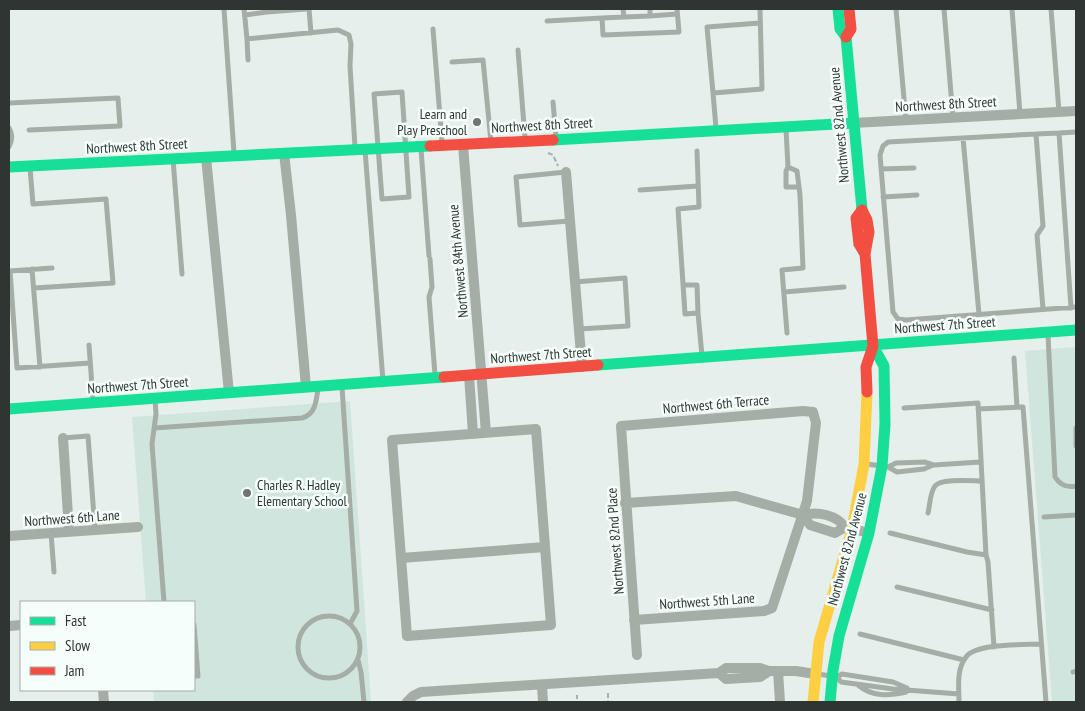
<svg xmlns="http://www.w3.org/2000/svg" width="1085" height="711" font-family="'PT Sans Narrow',sans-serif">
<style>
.built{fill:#d1e5df}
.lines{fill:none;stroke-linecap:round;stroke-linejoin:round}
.path{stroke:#a8b0ab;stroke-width:2;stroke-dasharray:5 2.5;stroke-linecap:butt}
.lane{stroke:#a4aea7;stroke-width:5}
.street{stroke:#a4aea7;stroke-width:10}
.fast{stroke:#16e098;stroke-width:11}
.slow{stroke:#ffcf43;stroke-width:11}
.jam{stroke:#f24e42;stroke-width:11}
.poi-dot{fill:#6e7674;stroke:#f4fffc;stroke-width:2}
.labels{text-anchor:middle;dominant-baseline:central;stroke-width:5;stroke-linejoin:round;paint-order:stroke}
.street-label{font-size:14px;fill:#2e3533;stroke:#f4fffc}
.poi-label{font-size:14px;fill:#2e3533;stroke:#f4fffc;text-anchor:end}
</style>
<rect width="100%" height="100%" fill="#e5efec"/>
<path class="built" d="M1076,347V702H1052L1025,351Z
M350,401L371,702H154L153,690H194V602H146L132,417Z"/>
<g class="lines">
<path class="path" d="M548,153L553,155L558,166
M608,693V702
M577,695V699"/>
<path class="lane" d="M224,9L234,153
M244,9L247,39L338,30L349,35L351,44L350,66L355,147
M309,9L311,33
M623,9L624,17L650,16V9
M896,9L906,121
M944,9L953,118
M1012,9L1020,114
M1051,9L1059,112
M267,12L306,9
M245,15L267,12V9
M650,16L677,14
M602,18L624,17
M547,21L602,18L603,35L679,32L677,9
M433,29L442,142
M247,39L248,60
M518,50L525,138
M452,62L483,60L491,142
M402,92L409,197L382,199L374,94Z
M713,93L707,27L760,23
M553,102L556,137
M9,103L118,98L120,126L29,130
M9,128C13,134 12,141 9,147
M716,128L713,93L762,89L760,9
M786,129L788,167
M1036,134L888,142L883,146L880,155L893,312L898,319L906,320L1076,307
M963,138L979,314
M421,149L429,256
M365,150L383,381
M697,151L699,207L678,209L685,314L698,313L702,356
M173,159L182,274
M30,168L33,204L106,199L113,283L34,288
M881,169L914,168
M566,172L516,177L520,225L569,221
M640,190L698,186
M883,197L917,195
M430,259L432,287L429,297L435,375
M52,268L10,271L17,368L90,363
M32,269L40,367
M575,282L625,278L628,326L579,329
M684,285H697L698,313
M784,292L844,287
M1071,308L1059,133L1076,132
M1043,309L1037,235L1043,226L1036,134L1059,133
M787,333L782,270L803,268L800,195L797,171L788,167L786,171V187H798
M1048,335L1055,477C1060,485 1067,488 1076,486
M89,345L93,400
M1014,358L1017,407
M342,387L357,611L350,624
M155,399L156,414L152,444L164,602
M904,408L978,403L986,555L988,562L994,647
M978,409L1023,407L1046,702
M154,428L302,418C316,414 316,401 318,389
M1076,428V446
M63,438L88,436L95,530
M867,464L888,467L897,472L924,469L933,465
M888,467L896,463L925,462L934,465L980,462
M928,513C930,505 930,492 935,486C941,478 972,481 981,481
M1044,517L1076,515
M51,533L54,572
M890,533L967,552L986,555
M897,587L992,610
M298 647a31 31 0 1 1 62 0a31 31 0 1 1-62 0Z
M194,625L198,676H194
M860,634L964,660
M358,660L361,672L364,702
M1073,672L1076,671
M818,674L837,677L842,674L893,682L907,688
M837,677L841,682L893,689L959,694
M858,685C872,697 889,696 906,692
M959,702C959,687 956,670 966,657C976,643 1024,645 1041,644"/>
<path class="street" d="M853,123L1076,111
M463,145L486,433
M284,153L291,215L306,387
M206,157L229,393
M566,172L582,367
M469,375L473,434
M536,429L551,625L407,636L392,440Z
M63,438L69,531
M625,503L736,496L803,515
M845,527L835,533L810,525L803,515C818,511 836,515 845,527L869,533
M9,536L138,527
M401,558L545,547
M634,620L764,611L772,608L807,501L816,423L813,412L803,411L621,426L637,655
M9,626L21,625
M778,671L780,702
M719,673L726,679L760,677L769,671
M542,685L543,702
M103,690L104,702
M407,702L413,696L421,692L719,673L726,668H760L769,671H796L815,674"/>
<path class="fast" d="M838,9L840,29L846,37L862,210
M553,140L853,123
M9,167L430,146
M598,365L1076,330
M9,409L444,377
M830,702L833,670L839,636L869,533L882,466L885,424L884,366L873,346"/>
<path class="slow" d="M813,702L819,642L852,529L864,464L867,392"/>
<path class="jam" d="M846,37L851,29L849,9
M430,146L553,140
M865,254L859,244L856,218L862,210L867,220L869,232L865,254L873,346L866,367L867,392
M444,377L598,365"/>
</g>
<g class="poi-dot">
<circle cx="477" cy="122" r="5"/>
<circle cx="247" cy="493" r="5"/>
</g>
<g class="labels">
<g class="street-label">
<text transform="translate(946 104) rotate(-3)">Northwest 8th Street</text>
<text transform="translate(542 125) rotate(-3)">Northwest 8th Street</text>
<text transform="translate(839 125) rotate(-95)">Northwest 82nd Avenue</text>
<text transform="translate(137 146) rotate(-3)">Northwest 8th Street</text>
<text transform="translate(458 261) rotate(-95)">Northwest 84th Avenue</text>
<text transform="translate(945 325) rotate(-4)">Northwest 7th Street</text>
<text transform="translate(541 355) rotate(-4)">Northwest 7th Street</text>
<text transform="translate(138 385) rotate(-4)">Northwest 7th Street</text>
<text transform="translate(716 404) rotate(-5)">Northwest 6th Terrace</text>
<text transform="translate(72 518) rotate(-4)">Northwest 6th Lane</text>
<text transform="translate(615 541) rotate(-94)">Northwest 82nd Place</text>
<text transform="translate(847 549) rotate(-75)">Northwest 82nd Avenue</text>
<text transform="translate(707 601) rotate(-4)">Northwest 5th Lane</text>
</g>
<g class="poi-label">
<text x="467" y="114">Learn and<tspan x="467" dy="16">Play Preschool</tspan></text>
<text x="257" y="485" text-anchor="start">Charles R. Hadley<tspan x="257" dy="16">Elementary School</tspan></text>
</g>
</g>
<rect width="1085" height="711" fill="none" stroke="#2e3533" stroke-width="20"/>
<rect x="20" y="601" width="175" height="90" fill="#f4fffc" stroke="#a5aeac"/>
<rect x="30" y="617" width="25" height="8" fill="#16e098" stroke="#a5aeac"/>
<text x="65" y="626" font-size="15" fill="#2e3533">Fast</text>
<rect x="30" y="642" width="25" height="8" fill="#ffcf43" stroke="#a5aeac"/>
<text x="65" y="651" font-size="15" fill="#2e3533">Slow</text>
<rect x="30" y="667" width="25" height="8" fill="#f24e42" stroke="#a5aeac"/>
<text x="65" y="676" font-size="15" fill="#2e3533">Jam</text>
</svg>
